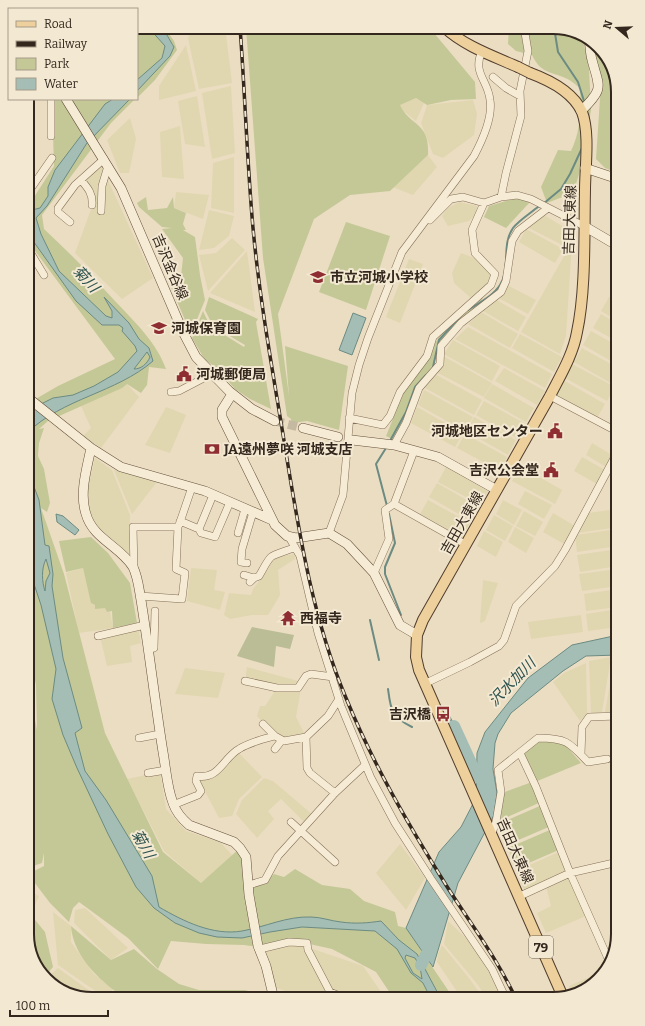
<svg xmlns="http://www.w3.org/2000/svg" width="645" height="1026" font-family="Bitter,'Noto Sans JP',serif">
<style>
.farmland{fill:#e0d7b0}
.green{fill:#c4c897}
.cemetery{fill:#babd95}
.water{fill:#a4beb5;stroke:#6c8b82;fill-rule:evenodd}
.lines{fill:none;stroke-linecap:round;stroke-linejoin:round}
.stream{stroke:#6c8b82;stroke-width:2}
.river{stroke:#a4beb5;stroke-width:12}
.secondary-tunnel{stroke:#c6b9a1;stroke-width:9;stroke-dasharray:9 4.5;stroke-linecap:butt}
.street-casing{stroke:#846f5a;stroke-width:8}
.secondary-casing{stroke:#65503d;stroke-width:10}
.primary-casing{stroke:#513d2e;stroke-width:12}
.street{stroke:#f6ebd4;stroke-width:7}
.secondary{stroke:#f6ebd4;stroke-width:9}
.primary{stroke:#edd09b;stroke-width:10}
.rail-casing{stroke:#34281e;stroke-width:3.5}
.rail{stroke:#f3e8d1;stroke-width:2;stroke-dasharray:6;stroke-linecap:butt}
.primary-bridge-casing{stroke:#513d2e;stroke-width:12;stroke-linecap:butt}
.primary-bridge{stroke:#edd09b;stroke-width:10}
.labels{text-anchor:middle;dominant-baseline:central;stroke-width:4;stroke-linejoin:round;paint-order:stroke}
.shield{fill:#f3e8d1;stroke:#6d6254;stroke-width:1}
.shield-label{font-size:13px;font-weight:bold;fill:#34281e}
.street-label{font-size:14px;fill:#34281e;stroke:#f3e8d1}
.poi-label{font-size:14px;font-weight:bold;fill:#34281e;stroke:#f3e8d1;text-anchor:start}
.water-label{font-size:15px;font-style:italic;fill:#2e534f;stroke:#f3e8d1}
.rim{fill:none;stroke:#34281e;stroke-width:2}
</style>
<rect width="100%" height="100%" fill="#ebddc2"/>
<path class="farmland" d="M193,27H225L232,83L199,89L188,38Z
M186,45L196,91L159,100V86Z
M231,86L235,153L212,159L202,93Z
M197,96L205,147L185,144L178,101Z
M416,98L424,103L416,121L402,110L399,105Z
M473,100L477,114L474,135L443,158L433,154L421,123L427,105Z
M130,118L136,139L129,173H120L107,140Z
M180,126L184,179L162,177L160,132Z
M428,155L437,167L413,195L393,187Z
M234,157V213L211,208L213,163Z
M100,163L153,278L122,299L75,253L94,201L91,187L83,179Z
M176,192L209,195L203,219L174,208Z
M459,202L477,206L476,214L469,221L448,226L442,216L448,208Z
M209,210L234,216L229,236L214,248L199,250Z
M544,215L572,232L564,246L527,227Z
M526,229L563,249L555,263L519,242Z
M232,238L245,250L208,291L199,255L216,253Z
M572,242L566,336L560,354L521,332Z
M247,251L255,312L210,293Z
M461,253L477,259L492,275L490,284L472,299L454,283L452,273Z
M409,259L423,264L400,323L386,317Z
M507,285L536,300L528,314L500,299Z
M609,297L618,302V321L601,311Z
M495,299L526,317L518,331L483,311Z
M481,312L518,334L510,348L468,324Z
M601,314L618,324V342L593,328Z
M468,327L552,374L545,388L455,339Z
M591,331L618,346V365L583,345Z
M520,334L562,357L554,372L512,348Z
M453,340L500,366L492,381L444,354Z
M582,348L618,368V382L616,386L574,362Z
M443,356L492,383L484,397L434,371Z
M572,364L615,387L607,401L565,378Z
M504,368L545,391L537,405L495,381Z
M433,373L482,400L474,415L425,388Z
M563,380L605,404L597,418L555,394Z
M127,384L139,397L101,448L83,436L91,428L81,406Z
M492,384L534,408L526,422L484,398Z
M424,390L473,417L465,431L418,405Z
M484,401L526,424L518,439L476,415Z
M166,407L186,415L170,453L145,445Z
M417,407L463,433L455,447L411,423Z
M474,417L516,440L508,455L466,431Z
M465,434L507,457L500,471L457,448Z
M592,443L612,455L606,467L586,455Z
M582,457L605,470L597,484L574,471Z
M95,458L112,470L130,515L129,558L98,528L89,510L88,488Z
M520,466L562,490L555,504L512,481Z
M446,467L488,491L481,505L438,482Z
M114,470L157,482L132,514Z
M437,483L479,507L471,521L429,497Z
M525,491L552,505L544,519L518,504Z
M428,500L470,523L462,537L420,514Z
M503,500L522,510L514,525L496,514Z
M618,509V527L578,533L588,513Z
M524,511L543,522L535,536L516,526Z
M553,513L575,526L564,544L543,532Z
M494,515L513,526L505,541L486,530Z
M515,527L534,538L526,553L508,542Z
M618,529V546L577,552L575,535Z
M484,531L503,542L496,557L477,546Z
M618,549V566L580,572L577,555Z
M295,554V559L278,570L280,595L268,615H252L230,619L224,615L229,593L251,595L253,589L267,571L274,557Z
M83,568L92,604L105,608L107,612L110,611L113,628L79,633L66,573Z
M191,568L217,570L214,590L225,592L220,610L187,601Z
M618,569V586L582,591L579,574Z
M483,580L498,583L485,621L480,623Z
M618,589V607L586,611L584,594Z
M618,609V627L588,631L586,614Z
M581,615L583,632L531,639L528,622Z
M138,627L141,643L130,646L132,662L107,666L100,636Z
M27,637L32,667L27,669Z
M615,656L618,657V713L605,712Z
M611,657L602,712L591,714L589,661Z
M586,663L587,713L580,721L553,682L564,673Z
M247,667L302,682L296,717L306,737L284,741L275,736L257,716L260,706H265L277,688L297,686L274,688L245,681Z
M185,668L225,673L218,698L175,694Z
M236,750L262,777L239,799L232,816L219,818L197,776L207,777Z
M160,772L166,809L186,831L220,842L233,856L201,883L164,851L127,779Z
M264,778L273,781L313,815L306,824L281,799L268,811L274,819L257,838L236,814L242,800Z
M400,844L425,878L406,910L376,873Z
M561,851L570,872L524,890L516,871Z
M569,875L591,914L546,933L537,913L551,906L546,886Z
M27,889L39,896L33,910L27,911Z
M85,908L128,948L111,960L74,923L75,910Z
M53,912L71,926V942L94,974L113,989L107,999L58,965Z
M448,921L471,943L475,945L502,999H486L478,985L444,944Z
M298,944L363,966L386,999H350L334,989L327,999H311L270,986L265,951Z
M442,945L469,978L484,999H462L437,962L438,954Z
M58,968L101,999H88L56,988L47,978Z
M606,970L582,992L572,995L569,986Z"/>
<path class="green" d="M137,27H164L174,41L177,50L155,80L137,98Z
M246,27H429L475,82L476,99L451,100L427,105L416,98L400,105C410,127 430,121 428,155L390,191L350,195L314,219L278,314L289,396L285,346L348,366L339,430L307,421L292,423L291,419L287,416L263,258Z
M509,27H558L582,35L589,68L591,110L581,168L576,184L565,196L547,203L541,187L558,150L571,151C581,130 581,110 580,88C575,84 569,79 563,77C548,71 540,72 532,55L516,51L508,44Z
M593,43L611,63L618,92V173L605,168L596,159L601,83Z
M52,99H135L111,123L42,215L44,229C69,252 92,276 115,301C134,321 157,343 166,369L149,367L147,385L141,393L127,384L122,388L48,421L39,429L44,428L39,443L38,456L44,469L50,503L47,512L41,508L64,574L105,733L163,852L201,883L240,848L249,890L264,883L274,874L284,877L295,869L322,885L350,889L364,901L395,912L398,926L406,928L454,999H394L376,972L332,949L305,943L265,948L244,945L206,944L171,941L158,969L128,938L79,902L73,908L69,922L50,903L28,874L44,866V853L42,863L27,868V679L37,730L36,685L27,637V466L38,496L27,463V404L58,386L115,359L27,240V208L54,166Z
M146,197L148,210L167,208L173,197L174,208L186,213L183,224L186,230H183L195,237L200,275L205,300L191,334L168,280L181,276L183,258L162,229L172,228L162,227L139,207L137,203Z
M516,198L530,202L506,228L484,217L489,206Z
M346,222L390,236L366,310L319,292Z
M209,297L258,319L256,322L271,409L250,399L235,389L217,368L205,360L192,338L203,311L210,326L244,347L245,345L213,326L205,310Z
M483,297L480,305L440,343L430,374L394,440L386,436L410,377L443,332Z
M91,537L108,553L130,583L137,623L113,628L112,611L107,612L105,608L95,609V605L91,603L83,568L66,572L59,541Z
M539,739L562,741L581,763L535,782L522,754Z
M532,782L541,802L501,820L502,793Z
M542,805L551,826L507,845L498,824Z
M552,829L561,849L517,868L508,848Z
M31,915L45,932L53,967L45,976L34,963L27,934V916Z
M71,926L111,960L134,949L157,969L179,984L199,990H245L262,995L264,999H110L115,991C94,975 73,953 71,926Z"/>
<path class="cemetery" d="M252,627L294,635L290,649L276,646L274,667L237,656Z"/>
<path class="water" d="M148,27C166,27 165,33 174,47L170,56L137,91V80L162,58L165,46Z
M113,99H130L87,143L47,206L36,218L41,234L59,271L106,316L112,318V311L104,297L129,323L139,339L149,348L153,361C116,393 63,398 27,433V411L53,398L73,395L94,386L118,372L137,351L135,346L122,331L123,328L119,325H102L76,301L31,238L27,231V218L32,210L40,208L48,196V187L55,170L105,104ZM147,352L150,357C147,364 141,369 134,369Z
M353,313L366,318L352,355L339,350Z
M27,468L39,500L45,545L49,546L53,574L52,586L63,658L82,728L75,733L85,771L106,800L152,876L159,907C183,921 213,936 242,931C265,927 287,916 311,917C321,917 331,921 341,922C355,924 368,923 381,921L399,940L417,954L441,999H431L423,983L411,973L397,949L375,931L302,927L270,932L242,938L217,937L199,933L175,923L154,908L136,887L108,834L77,768L63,735L52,699L56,669L41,605L27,563ZM46,559L50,573L46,581L45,591C42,582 41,569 46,559ZM406,955L415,958L420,967L422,979L413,973L405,958Z
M56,514L63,516L79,530L75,535L57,522Z
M618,635V655L586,656L563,671L511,713L498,734L495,743L493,769L497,793L494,815L458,883L433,967L406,928L439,852L461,827L476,798L477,753L485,732L528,678L572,645Z"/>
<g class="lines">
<path class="stream" d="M554,27L558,52L578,82L584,101
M543,204L561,189L570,174L582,148
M468,310C479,303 493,296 500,285C511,268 501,245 513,228C519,220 531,213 539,206
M433,367L439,340L458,319
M391,439L406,412L415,387L426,375
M386,448L376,464L387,506
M389,514L395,543L385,567V574L401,615
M370,620L379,660
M388,689C391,712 391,716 412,727
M446,716L448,714L454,726"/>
<path class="river" d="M454,726L476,774L486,785
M421,965L432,943"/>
<path class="secondary-tunnel" d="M275,421L303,428"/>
<g class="street-casing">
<path id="street" d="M474,30L475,27
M493,77L506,88L520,96
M51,99V136
M81,180C88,188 93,194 92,205
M27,194L52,158
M501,197L506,173L521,116L520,91L528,51L524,27
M101,211L102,186L108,166
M430,220L451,199L463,197L484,203L501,197L517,195L531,199L584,226
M70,222L58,212V208L75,185L104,159
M27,247L44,275
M171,392L179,391L202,379
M550,396L618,432
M349,418L383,425L390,416L400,392L427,356L433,337L491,285L495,274L475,253L472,230L484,203
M394,445L406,423L419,388L440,364L441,346L461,323L501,292L506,281L512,241L518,231L548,208
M394,504L465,544
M180,521L199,529L213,495
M179,525L192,487
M199,529L201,533L215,537L230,502
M238,533L245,509
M329,533L343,495L352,393L359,365L368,338L402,252L474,156C482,141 493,118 490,100C488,80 472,73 482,51
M289,537L300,556L318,633L341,706L371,778L395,823L431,879L492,969L506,999
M247,563L241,562L242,549L253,512
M134,569L133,527H178L176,569L185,573L182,599L140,596
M374,573L389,539L385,510L394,504L414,451
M244,575L254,578
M250,582L254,578L259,576C263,570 266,562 271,557C276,553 288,551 295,547
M98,636L145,625
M149,649L154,648L155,611
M245,681L277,688H298L306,676L311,674L333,677
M424,684L470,662L499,646L504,640L516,606L555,566L565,550L618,451
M263,724L275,736
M139,738L160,734
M275,749L282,740
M520,753L536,787L570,873L610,963
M581,754L582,727L589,717L618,716
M148,773L166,770
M335,793L310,773L307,768L306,737L328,716L339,699
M173,805L198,795L201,791L196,781L197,776C219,780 223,758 239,749C250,742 263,739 275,736L284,741L306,737
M291,822L335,862
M492,833L496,822L501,792L498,770L538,738C566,738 569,742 588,762L607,759
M249,885L265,880L278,856L335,793L365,765
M520,896L570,873L618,862
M260,949L289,942L307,943L308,950L330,992L329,999
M330,992L347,999"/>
</g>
<g class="secondary-casing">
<path id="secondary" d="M66,99L121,188L183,332L196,357L229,391L252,409L275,421
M581,111C605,88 599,87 592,60C590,53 590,45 589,38
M585,168L618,179
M584,226L618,246
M232,394L222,410V417L275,525L287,536L296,538L329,533L347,544L374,573L400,625L417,635
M27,397L91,448L121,467L205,491L272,520
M303,428L338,437
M352,440L394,445L438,457L497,490
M91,448C87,468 79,493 86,514C93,539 120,546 133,567C138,577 139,589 141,600C149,650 155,702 163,752C166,769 167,788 173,803C176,812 182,819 189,825L234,842L240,848L246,857L249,895L258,946L266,966L274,999"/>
</g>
<g class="primary-casing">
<path id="primary" d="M444,27C464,46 493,56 518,67
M530,73C549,80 573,92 582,112C590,133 585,168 585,190C584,235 586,290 577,332C573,355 560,376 550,396L423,620L417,635L416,657L419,670L563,997"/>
</g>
<use href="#street" class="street"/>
<use href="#secondary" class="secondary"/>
<use href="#primary" class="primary"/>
<g class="rail-casing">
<path id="rail" d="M240,27C245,94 247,161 253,228C260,304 274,378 286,453C300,538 313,619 346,698C373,764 408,824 446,885C470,923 497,958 516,999"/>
</g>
<use href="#rail" class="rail"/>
<g class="primary-bridge-casing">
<path id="primary-bridge" d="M518,67L530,73"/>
</g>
<use href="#primary-bridge" class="primary-bridge"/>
</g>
<defs>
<g id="school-bare" transform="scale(1.2)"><path d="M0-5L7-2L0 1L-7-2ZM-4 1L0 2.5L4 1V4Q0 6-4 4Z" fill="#8f2e32" stroke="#f3e8d1" stroke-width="2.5" paint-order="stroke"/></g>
<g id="civic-bare" transform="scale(1.2)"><path d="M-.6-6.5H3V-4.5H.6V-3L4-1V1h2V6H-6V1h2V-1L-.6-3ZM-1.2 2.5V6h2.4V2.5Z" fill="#8f2e32" stroke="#f3e8d1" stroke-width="2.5" paint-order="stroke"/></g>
<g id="bank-bare" transform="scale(1.2)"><path d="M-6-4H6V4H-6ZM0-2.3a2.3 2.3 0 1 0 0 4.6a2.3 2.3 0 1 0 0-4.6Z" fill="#8f2e32" stroke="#f3e8d1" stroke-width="2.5" paint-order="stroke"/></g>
<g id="temple-bare" transform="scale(1.2)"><path d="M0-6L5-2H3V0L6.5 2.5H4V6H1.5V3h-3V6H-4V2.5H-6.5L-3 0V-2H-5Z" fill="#8f2e32" stroke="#f3e8d1" stroke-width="2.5" paint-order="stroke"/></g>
<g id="bus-bare" transform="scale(1.2)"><path d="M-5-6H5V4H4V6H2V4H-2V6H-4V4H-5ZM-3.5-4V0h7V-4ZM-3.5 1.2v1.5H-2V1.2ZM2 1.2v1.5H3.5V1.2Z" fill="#8f2e32" stroke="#f3e8d1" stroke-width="2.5" paint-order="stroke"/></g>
</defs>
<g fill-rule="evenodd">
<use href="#school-bare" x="318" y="277"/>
<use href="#school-bare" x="159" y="328"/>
<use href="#civic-bare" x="184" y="374"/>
<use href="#civic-bare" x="555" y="431"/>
<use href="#bank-bare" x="212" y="449"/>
<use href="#civic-bare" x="551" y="470"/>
<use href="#temple-bare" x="288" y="618"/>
<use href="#bus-bare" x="443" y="714"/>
</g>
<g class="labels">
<rect class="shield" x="529" y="936" width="24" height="22" rx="3"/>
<g class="shield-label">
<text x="541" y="947">79</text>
</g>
<g class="street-label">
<text transform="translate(570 220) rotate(-88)">吉田大東線</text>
<text transform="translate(170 267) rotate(67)">吉沢金谷線</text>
<text transform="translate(462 523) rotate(-60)">吉田大東線</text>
<text transform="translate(515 851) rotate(66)">吉田大東線</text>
</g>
<g class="poi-label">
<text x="330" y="277">市立河城小学校</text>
<text x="171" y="328">河城保育園</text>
<text x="196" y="374">河城郵便局</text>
<text x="543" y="431" text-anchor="end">河城地区センター</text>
<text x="224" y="449">JA遠州夢咲 河城支店</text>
<text x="539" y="470" text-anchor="end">吉沢公会堂</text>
<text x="300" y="618">西福寺</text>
<text x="431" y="714" text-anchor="end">吉沢橋</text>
</g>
<g class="water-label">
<text transform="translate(86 279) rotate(48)">菊川</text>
<text transform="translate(512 682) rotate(-46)">沢水加川</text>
<text transform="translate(143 844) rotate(61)">菊川</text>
</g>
</g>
<path d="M0 0H645V1026H0ZM92 34H553A58 58 0 0 1 611 92V934A58 58 0 0 1 553 992H92A58 58 0 0 1 34 934V92A58 58 0 0 1 92 34Z" fill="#f3e8d1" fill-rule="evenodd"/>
<path class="rim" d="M92 34H553A58 58 0 0 1 611 92V934A58 58 0 0 1 553 992H92A58 58 0 0 1 34 934V92A58 58 0 0 1 92 34Z"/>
<rect x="8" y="8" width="130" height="92" fill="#f3e8d1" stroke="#a79b89"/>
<rect x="16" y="21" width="20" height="6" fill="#edd09b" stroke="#a79b89"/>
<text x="44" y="28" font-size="12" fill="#34281e">Road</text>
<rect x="16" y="41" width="20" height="6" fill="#34281e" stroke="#a79b89"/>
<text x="44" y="48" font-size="12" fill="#34281e">Railway</text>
<rect x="16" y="58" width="20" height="12" fill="#c4c897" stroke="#a79b89"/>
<text x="44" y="68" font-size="12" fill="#34281e">Park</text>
<rect x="16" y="78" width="20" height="12" fill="#a4beb5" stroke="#a79b89"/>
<text x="44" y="88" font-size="12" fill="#34281e">Water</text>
<g transform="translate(617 28) rotate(289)" stroke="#f3e8d1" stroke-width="3" paint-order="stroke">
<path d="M0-3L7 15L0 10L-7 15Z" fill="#34281e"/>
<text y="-6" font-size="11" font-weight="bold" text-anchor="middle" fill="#34281e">N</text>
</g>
<path d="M10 1010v6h98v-6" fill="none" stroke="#34281e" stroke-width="2"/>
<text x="16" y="1010" font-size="12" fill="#34281e" stroke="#f3e8d1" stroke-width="3" paint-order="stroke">100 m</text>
</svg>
